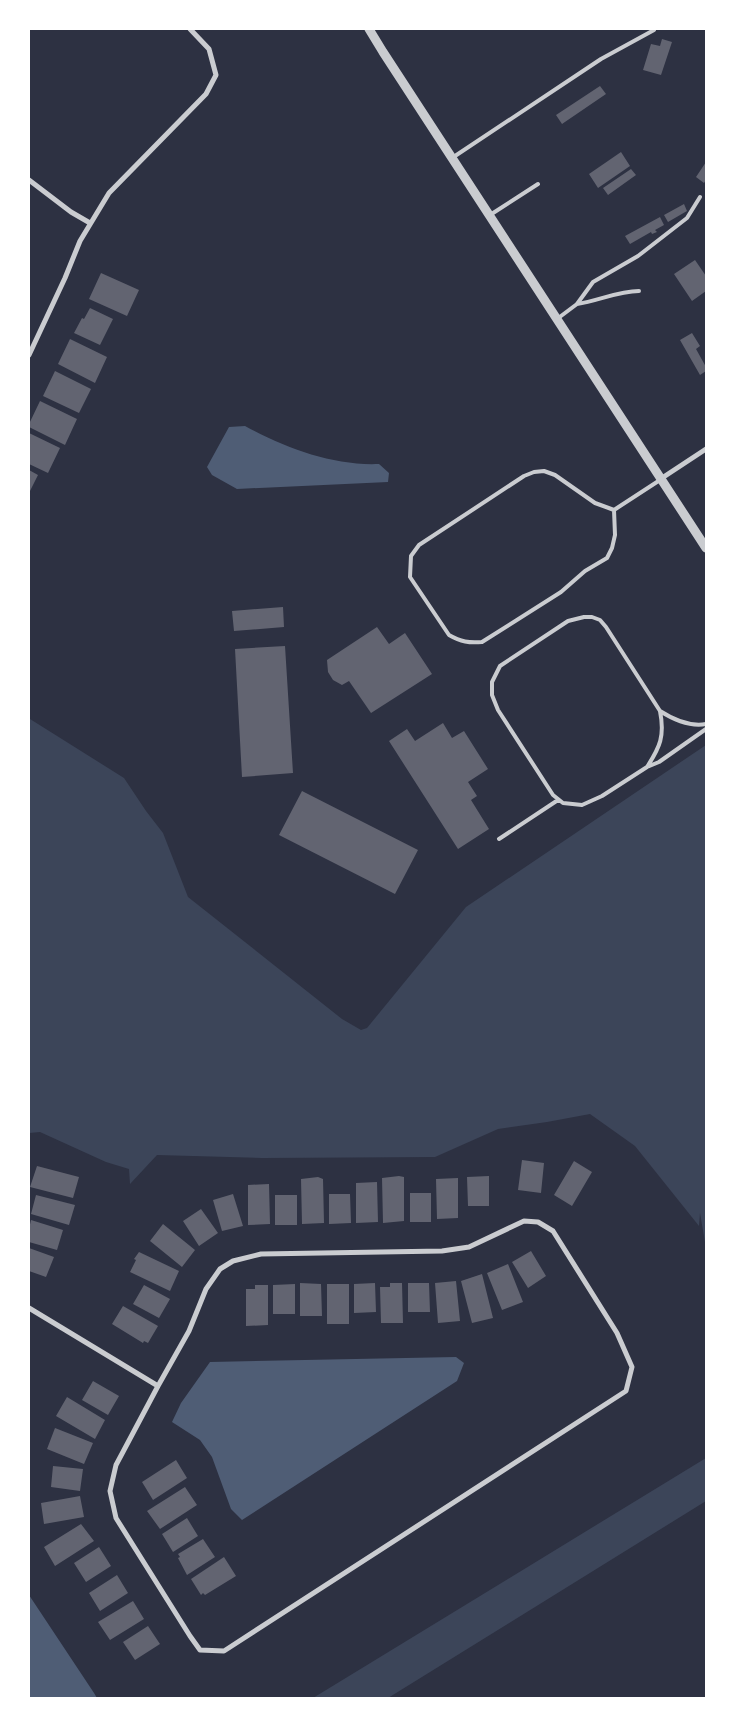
<svg xmlns="http://www.w3.org/2000/svg" width="735" height="1727" font-family="Ubuntu,sans-serif">
<style>
.green{fill:#3c4559}
.water{fill:#4f5d75}
.building{fill:#626471}
.lines{fill:none;stroke-linecap:round;stroke-linejoin:round}
.service{stroke:#caccd0;stroke-width:4}
.minor{stroke:#caccd0;stroke-width:5}
.tertiary{stroke:#caccd0;stroke-width:9}
</style>
<rect width="100%" height="100%" fill="#2d3142"/>
<path class="green" d="M30,719L124,778L146,811L163,833L188,897L342,1019L361,1030L367,1028L466,907L706,745V1248L700,1213L699,1226L635,1146L590,1114L547,1122L498,1129L435,1157L262,1158L157,1155L130,1184L129,1169L106,1162L40,1132L29,1133V721Z
M706,1458V1501L388,1698H313Z"/>
<path class="water" d="M245,426C285,448 333,466 379,464L389,473L388,482L237,489L212,475L207,467L229,427Z
M456,1357L464,1363L457,1381L242,1520L231,1509L212,1457L200,1440L172,1422L181,1403L210,1362Z
M29,1595L94,1693L97,1698H29Z"/>
<path class="building" d="M662,39L672,42L661,75L643,70L651,44L660,46Z
M600,86L606,94L562,124L556,115Z
M621,152L630,166L598,188L589,174Z
M706,162V180L704,183L696,177Z
M631,169L636,175L608,195L603,188Z
M684,204L687,211L668,222L664,215Z
M660,217L664,225L655,230L657,232L652,234L651,232L630,244L625,236Z
M695,260L706,276V291L692,301L674,274Z
M101,273L139,290L127,316L89,299Z
M90,308L113,319L100,345L74,333L82,318L84,319Z
M692,333L700,346L696,349L706,367V371L700,375L680,340Z
M70,339L107,357L95,383L58,364Z
M55,371L91,389L79,413L43,396Z
M40,401L77,419L65,445L29,427V424Z
M29,433L60,448L48,473L29,464Z
M29,470L38,475L29,493Z
M283,607L284,627L234,631L232,611Z
M377,627L389,644L405,633L432,674L371,713L349,681L342,685L333,680L328,672L327,660Z
M285,646L293,773L242,777L235,649Z
M443,723L452,738L464,731L488,769L468,782L477,796L471,800L489,829L458,849L389,741L407,729L415,741Z
M302,791L418,850L395,894L279,835Z
M522,1160L544,1163L541,1193L518,1190Z
M574,1161L592,1172L572,1206L554,1195Z
M37,1166L79,1177L73,1198L30,1187Z
M399,1176L404,1177V1221L383,1223L382,1178Z
M489,1176V1206H468L467,1177Z
M318,1177L323,1179L324,1223L302,1224L301,1179Z
M458,1178V1218L437,1219L436,1179Z
M377,1182L378,1222L356,1223V1183Z
M269,1184L270,1224L248,1225V1185Z
M410,1193H431V1222H410Z
M233,1194L243,1226L222,1231L213,1200Z
M329,1194H350L351,1223L329,1224Z
M36,1195L75,1205L69,1225L31,1214Z
M275,1195H297V1225H275Z
M201,1209L218,1233L199,1246L183,1221Z
M31,1220L63,1230L57,1250L29,1242V1229Z
M163,1224L195,1250L182,1267L150,1241Z
M29,1248L54,1257L46,1277L29,1271Z
M531,1251L546,1276L528,1288L512,1262Z
M139,1252L179,1271L170,1291L130,1272L136,1260L134,1259Z
M508,1264L523,1302L502,1310L487,1273Z
M482,1274L493,1318L472,1323L461,1281Z
M456,1281L460,1321L438,1323L435,1283Z
M300,1283L321,1284L322,1316H300Z
M375,1283L376,1312L354,1313V1284Z
M390,1283H402L403,1323H381L380,1287H390Z
M408,1283H429L430,1312H408Z
M295,1284V1314H273V1285Z
M327,1284H349V1324H327Z
M144,1285L170,1299L159,1318L133,1304Z
M255,1285H268V1325L246,1326V1289H255Z
M123,1306L158,1326L148,1343L144,1341L143,1343L112,1324Z
M93,1381L119,1396L108,1415L82,1400Z
M67,1397L105,1420L95,1439L56,1416Z
M55,1428L93,1443L84,1464L47,1449Z
M176,1460L187,1478L153,1500L142,1482Z
M53,1466L83,1469L80,1491L51,1487Z
M185,1487L197,1505L160,1529L147,1511Z
M80,1496L84,1517L44,1524L41,1503Z
M187,1518L198,1536L173,1552L162,1534Z
M81,1524L94,1541L55,1566L44,1547Z
M203,1539L215,1557L187,1575L178,1558L180,1557L178,1554Z
M99,1547L111,1566L86,1582L74,1563Z
M224,1557L236,1576L205,1595L203,1593L201,1595L191,1579Z
M117,1575L128,1593L100,1611L89,1593Z
M133,1601L144,1619L110,1640L98,1622Z
M148,1626L160,1644L135,1660L123,1642Z"/>
<g class="lines">
<path class="service" d="M452,158L601,59L654,30
M490,215L538,184
M577,304C598,301 618,291 639,291
M557,319L577,304L593,282L638,256L687,218L700,197
M544,471L555,475L595,503L614,510L615,535L612,548L607,558L585,571L561,592L482,642C469,643 461,642 449,635L410,577L411,556L419,545L524,476L534,472Z
M614,510L660,480
M660,711C674,720 689,727 706,724
M647,767C660,747 665,736 660,711L606,627L600,620L592,617H584L568,621L500,666L492,682V695L498,710L553,795L563,803L582,805L602,796L647,767L659,762L706,729
M499,839L558,800"/>
<path class="minor" d="M29,180L71,212L90,223
M29,355L65,278L80,241L109,193L206,94L216,75L209,49L190,29
M662,478L706,449
M524,1221L538,1222L553,1231L617,1333L632,1367L626,1391L224,1651L200,1650L190,1636L116,1518L110,1491L116,1465L158,1386L189,1331L206,1289L220,1269L233,1261L261,1254L442,1251L469,1247Z
M29,1308L158,1386"/>
<path class="tertiary" d="M369,29L383,52L706,548"/>
</g>
<rect width="735" height="1727" fill="none" stroke="#ffffff" stroke-width="60"/>
</svg>
